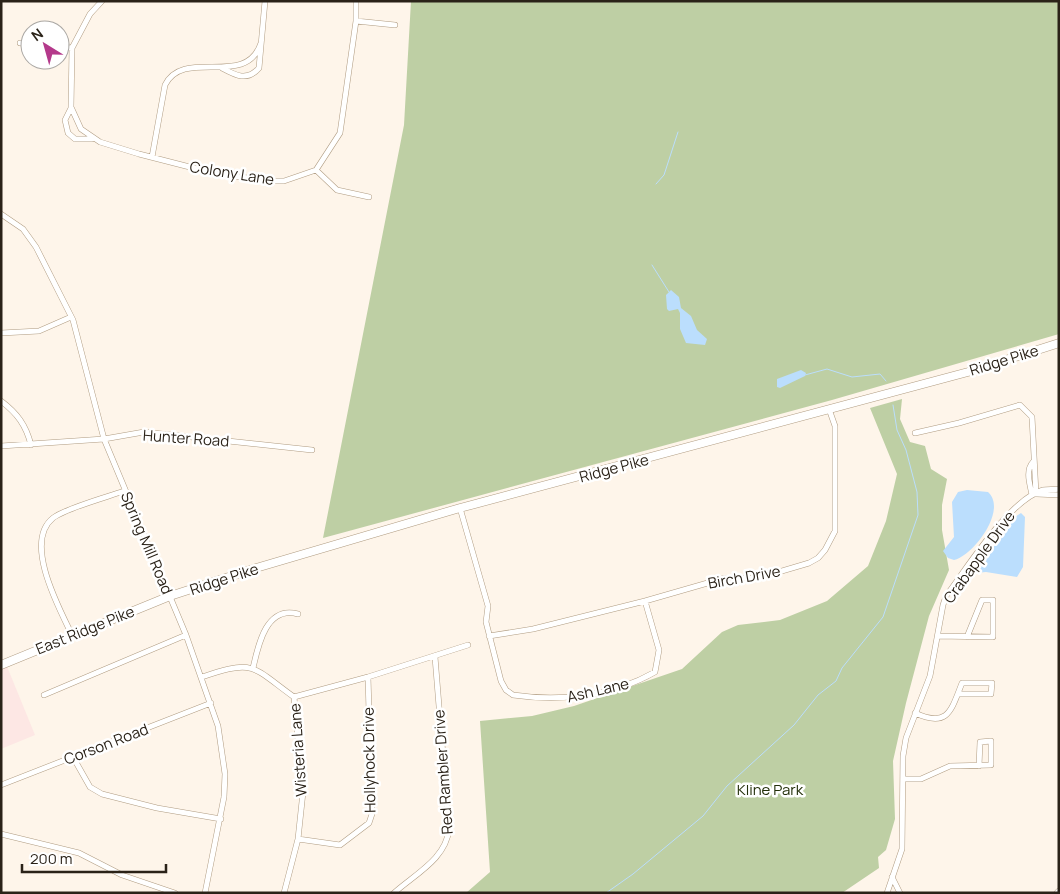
<svg xmlns="http://www.w3.org/2000/svg" width="1060" height="894" font-family="Manrope,sans-serif">
<style>
.commercial{fill:#fde7e4}
.green{fill:#becfa4}
.water{fill:#bbdefd}
.lines{fill:none;stroke-linecap:round;stroke-linejoin:round}
.stream{stroke:#bbdefd;stroke-width:1}
.street-casing{stroke:#b09c82;stroke-width:6}
.secondary-casing{stroke:#b09c82;stroke-width:8}
.primary-casing{stroke:#b09c82;stroke-width:9}
.street{stroke:#fff;stroke-width:5}
.secondary{stroke:#fff;stroke-width:7}
.primary{stroke:#fff;stroke-width:8}
.labels{text-anchor:middle;dominant-baseline:central;stroke-width:5;stroke-linejoin:round;paint-order:stroke}
.street-label{font-size:15px;fill:#2a2218;stroke:#fff}
.park-label{font-size:15px;fill:#232f09;stroke:#fff}
</style>
<rect width="100%" height="100%" fill="#fef5ea"/>
<path class="commercial" d="M6,664L35,735L1,749V665Z"/>
<path class="green" d="M411,1H1059V334L832,400L323,538L404,125Z
M902,399L900,419L910,442L925,446L931,469L947,479L942,505V530L949,570L929,616L906,703L893,761L895,819L886,850L878,857L879,868L842,893H466L490,872L480,721L532,716L574,706L682,669L722,632L738,625L780,620L827,601L868,566L886,521L897,474L870,408Z"/>
<path class="water" d="M671,290L679,297L681,308L691,316L697,330L707,339L705,345L686,343L680,329V313L678,309L669,311L667,309L666,295Z
M801,370L806,373L805,376L780,388L777,387V379Z
M967,490L988,492C1008,510 973,556 954,560L948,558L943,551L954,537L952,502L958,492Z
M1021,513L1025,517L1023,567L1017,577L986,572L975,573L1015,517Z"/>
<g class="lines">
<path class="stream" d="M656,184L664,175L678,132
M652,265L669,292
M805,375L827,369L852,377L880,374L886,381
M606,893L633,874L703,816L727,786L794,725L818,695L836,681L842,668L883,617L918,515L917,492L906,450L897,430L893,405"/>
<g class="street-casing">
<path id="street" d="M102,1L90,14L72,48L71,107L81,129L100,142L139,154L217,174L271,181H284L316,170L340,133L356,21V1
M356,21L395,25
M20,43L30,44
M60,47L72,48
M222,68C235,75 247,82 259,68L265,1
M71,108L65,120L68,133L75,139H92
M152,157L165,85C184,47 246,89 261,43
M316,170L337,190L369,197
M1,214L23,229L36,247L73,320L104,439L186,635L218,726L225,774L224,797L205,893
M1,333L39,331L71,317
M1,401C17,413 26,425 31,445
M915,433L959,423L1020,405L1032,417L1036,494
M1,446L104,439L144,432L312,450
M1037,494L1059,495
M1032,495C1030,484 1025,471 1033,462
M460,508L488,606L486,622L501,681L506,690L513,695C561,702 613,696 655,672L659,650L645,601
M72,635C59,608 23,542 53,518C66,508 107,497 124,491
M489,636L533,629L645,601L725,578H758L809,563L818,558L825,550L835,531V426L829,409
M938,636L993,637V600H982L967,637
M253,668C258,646 266,605 298,614
M202,677C255,659 251,666 294,697
M44,695L186,635
M294,697L368,677L468,645
M915,713C948,728 951,711 962,683H992L991,694H958
M73,757L90,787L102,794L157,808L221,819
M903,779H921L950,766L991,765V741L980,742L979,766
M1,785L211,703
M1,834L79,853L122,875L175,893
M298,839L340,845L369,823L372,814L368,677
M892,877L900,893
M284,893L298,839L303,792L294,697
M394,893C415,874 446,859 449,829L435,657
M887,893L902,849L903,756L906,738L930,676L943,605L946,596C968,567 1009,500 1043,490C1048,489 1054,490 1059,489"/>
</g>
<g class="secondary-casing">
<path id="secondary" d="M1058,893L1059,892"/>
</g>
<g class="primary-casing">
<path id="primary" d="M1,665L170,596L256,568L460,508L968,372L1059,343"/>
</g>
<use href="#street" class="street"/>
<use href="#secondary" class="secondary"/>
<use href="#primary" class="primary"/>
</g>
<g class="labels">
<g class="street-label">
<text transform="translate(232 173) rotate(9)">Colony Lane</text>
<text transform="translate(1004 360) rotate(-17)">Ridge Pike</text>
<text transform="translate(186 438) rotate(4)">Hunter Road</text>
<text transform="translate(614 468) rotate(-15)">Ridge Pike</text>
<text transform="translate(147 543) rotate(67)">Spring Mill Road</text>
<text transform="translate(979 557) rotate(-54)">Crabapple Drive</text>
<text transform="translate(744 577) rotate(-10)">Birch Drive</text>
<text transform="translate(224 579) rotate(-18)">Ridge Pike</text>
<text transform="translate(85 630) rotate(-22)">East Ridge Pike</text>
<text transform="translate(598 690) rotate(-13)">Ash Lane</text>
<text transform="translate(106 744) rotate(-21)">Corson Road</text>
<text transform="translate(298 750) rotate(-94)">Wisteria Lane</text>
<text transform="translate(369 760) rotate(-91)">Hollyhock Drive</text>
<text transform="translate(443 772) rotate(-94)">Red Rambler Drive</text>
</g>
<g class="park-label">
<text x="770" y="789">Kline Park</text>
</g>
</g>
<rect width="1060" height="894" fill="none" stroke="#2a2218" stroke-width="5"/>
<g transform="translate(45 45) rotate(323)"><circle r="24" fill="#ffffff" stroke="#aaa7a3"/>
<path d="M0-4L9 19L0 12L-9 19Z" fill="#b4398b"/>
<text y="-8" font-size="14" font-weight="bold" text-anchor="middle" fill="#2a2218">N</text>
</g>
<path d="M22 864v8h144v-8" fill="none" stroke="#2a2218" stroke-width="2.5"/>
<text x="30" y="864" font-size="15" fill="#2a2218" stroke="#ffffff" stroke-width="4" paint-order="stroke">200 m</text>
</svg>
